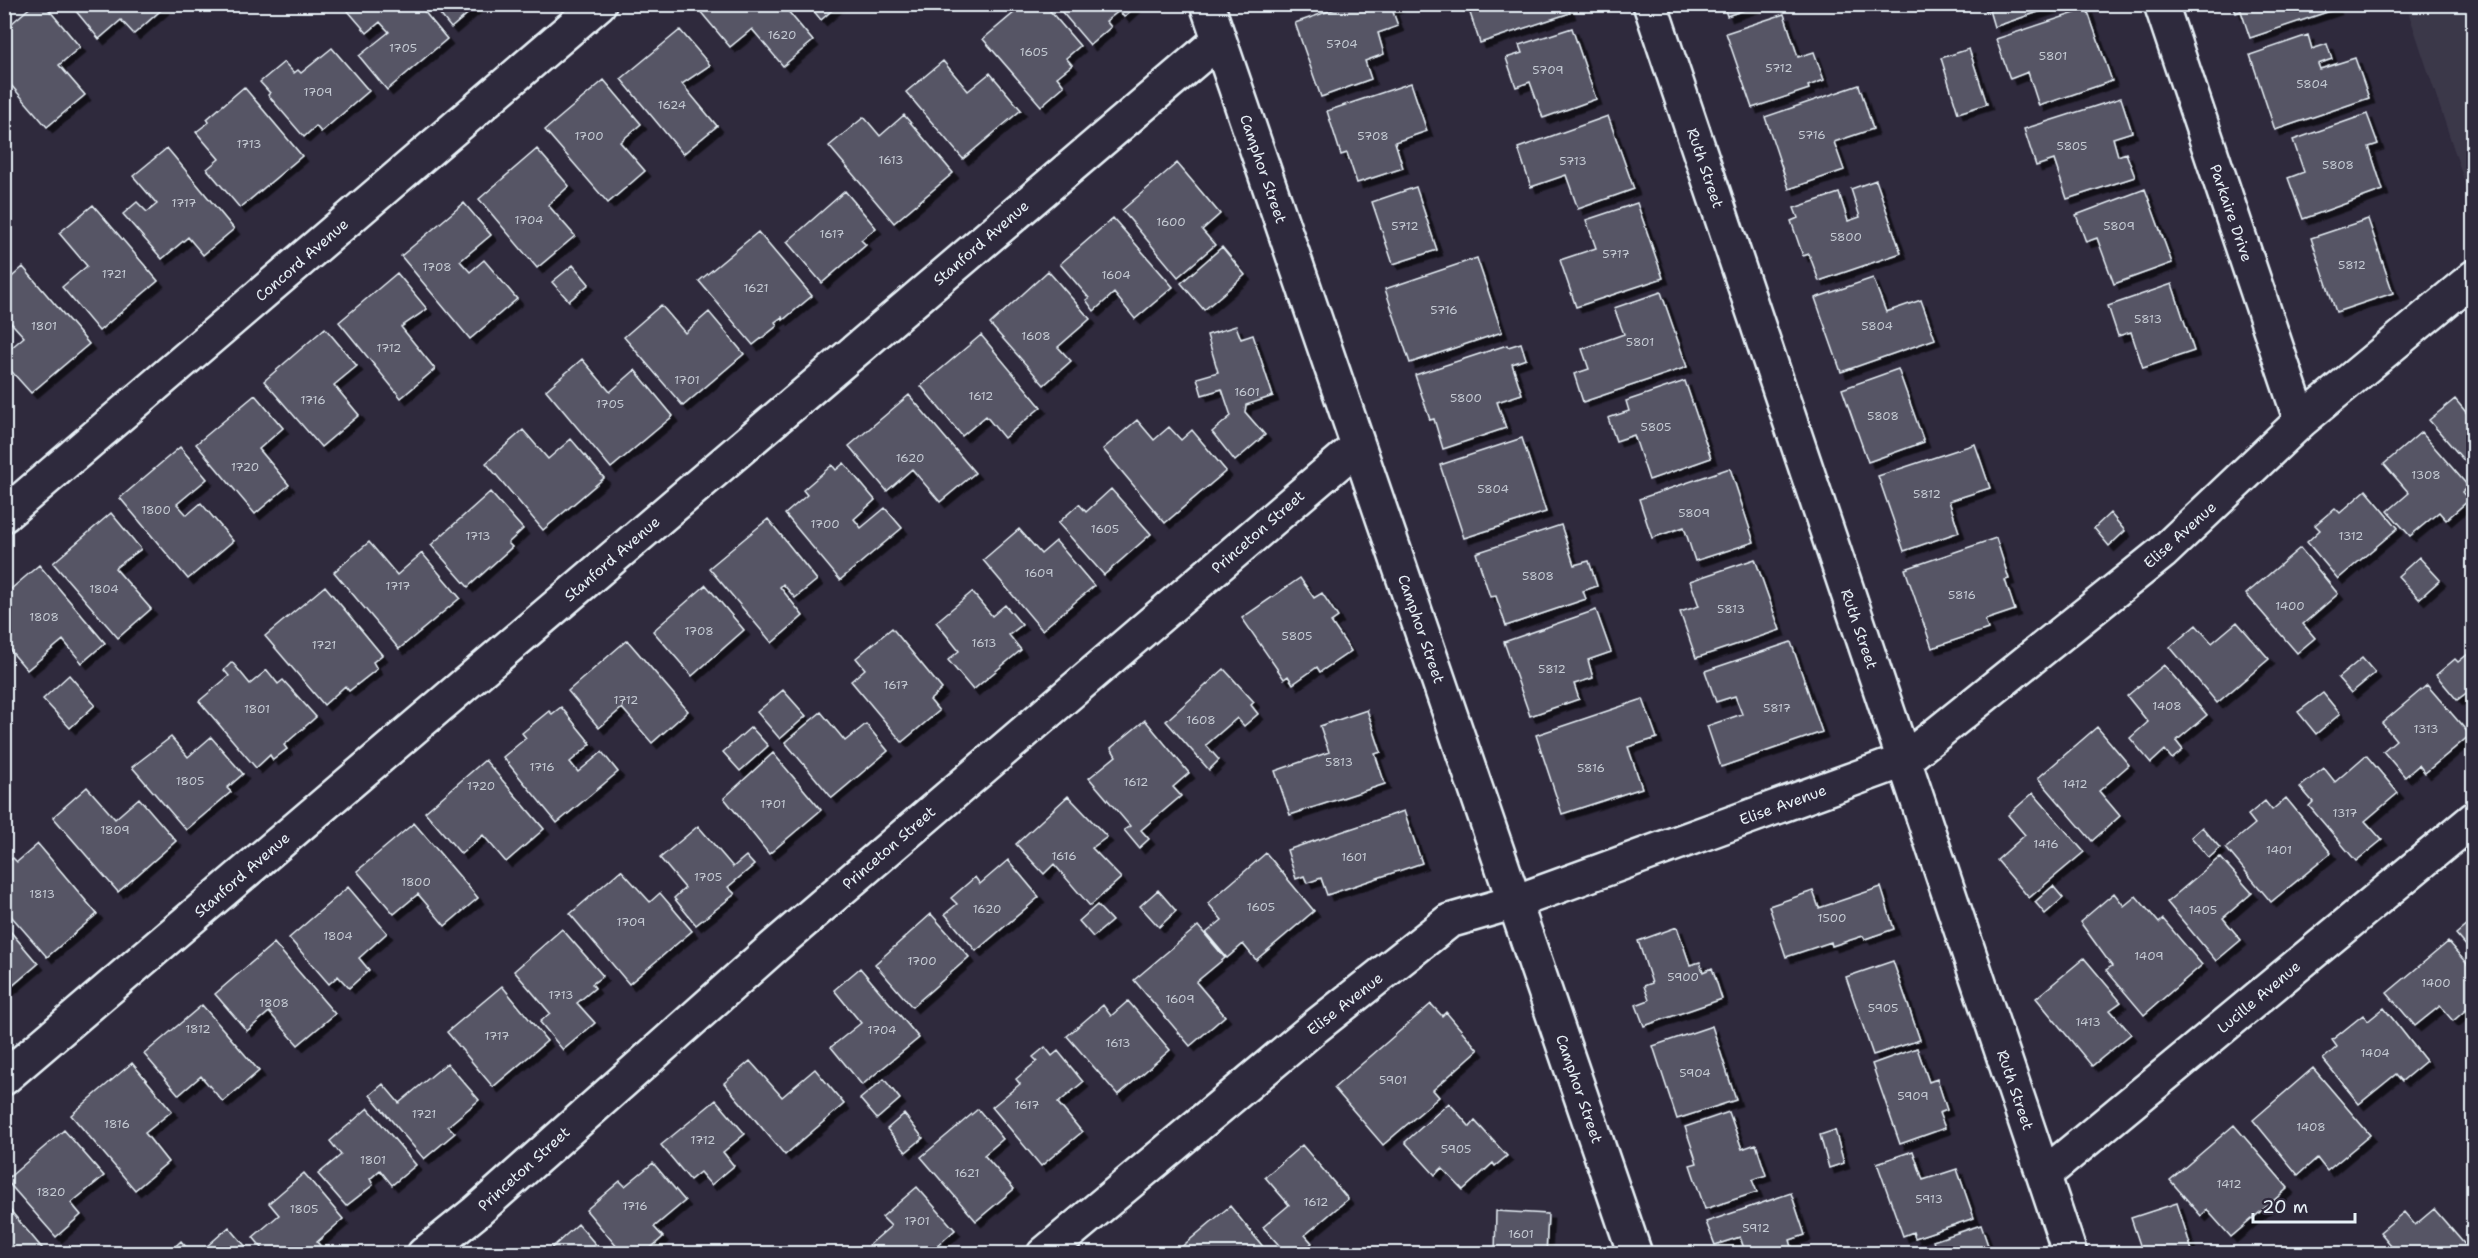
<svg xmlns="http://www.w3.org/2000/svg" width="2478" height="1258" font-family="'Shantell Sans',sans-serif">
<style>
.built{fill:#3b3749}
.building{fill:#575565;stroke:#e8f1f8;stroke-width:1.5;filter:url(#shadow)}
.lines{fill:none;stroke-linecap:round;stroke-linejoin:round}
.minor-casing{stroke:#e8f1f8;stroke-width:38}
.minor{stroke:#2f2a3d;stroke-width:33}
.labels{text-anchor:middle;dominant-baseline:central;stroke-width:4.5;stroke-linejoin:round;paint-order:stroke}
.number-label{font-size:12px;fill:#c4cad3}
.street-label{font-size:15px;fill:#e8f1f8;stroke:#2f2a3d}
</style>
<defs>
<filter id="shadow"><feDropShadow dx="5.5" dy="5.5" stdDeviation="0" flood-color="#0009"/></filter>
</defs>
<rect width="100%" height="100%" fill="#2f2a3d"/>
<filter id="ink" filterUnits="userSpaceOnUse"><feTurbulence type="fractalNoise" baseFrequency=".0167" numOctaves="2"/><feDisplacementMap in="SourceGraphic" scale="12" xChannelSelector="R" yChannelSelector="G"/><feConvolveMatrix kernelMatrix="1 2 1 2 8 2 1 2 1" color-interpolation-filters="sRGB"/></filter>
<g filter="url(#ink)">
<path class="built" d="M2406,5H2473V207Z"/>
<path class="building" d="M34,4H44L80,47L59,65L85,95L47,127L4,77V30Z
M70,4H168L134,34L121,20L99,39Z
M342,4H418L447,39L387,90L359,56L389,32L380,22L367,33Z
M432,4H479L451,28Z
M694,4H782L813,41L783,66L752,29L730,47Z
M808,4H839L821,20Z
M1011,4H1044L1080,46L1066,58L1072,65L1057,77L1064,86L1041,106L983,39L1016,11Z
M1055,4H1138L1124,17L1119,11L1106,21L1111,27L1090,45Z
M1349,4H1404L1392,9L1398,26L1378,33L1384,54L1365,61L1371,79L1321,97L1295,23Z
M1467,4H1567L1570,13L1480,43Z
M1723,4H1761L1727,16Z
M1984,4H2062L1994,27L1989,10L1986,11Z
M2233,4H2334L2336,9L2250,38L2241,11L2236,13Z
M2087,9L2112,81L2039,106L2028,72L2010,79L1996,39Z
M1784,14L1798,57L1814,52L1824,80L1808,86L1809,89L1752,108L1726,33Z
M1572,28L1596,99L1543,118L1530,82L1516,87L1506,58L1522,53L1519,45Z
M680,30L710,65L682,84L717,126L683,154L621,79Z
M2308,35L2312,49L2327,44L2332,59L2318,64L2320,69L2355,58L2369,98L2275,130L2250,55Z
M332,48L369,91L321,132L316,126L304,137L268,95L270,93L260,82L284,62L294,73L298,70L301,73Z
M1969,49L1987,104L1958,113L1941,58Z
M943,61L968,91L990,73L1021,110L963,159L906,92Z
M604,80L641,124L620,142L645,171L608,203L545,130Z
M1411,83L1427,131L1395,142L1403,168L1357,183L1347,153L1341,155L1327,111Z
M1859,85L1873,129L1834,142L1844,170L1789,189L1765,117Z
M244,87L302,156L240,208L207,169L219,159L196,132L209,122L207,119Z
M2121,98L2132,132L2113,138L2118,156L2126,153L2135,177L2067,199L2054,160L2036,166L2024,129Z
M2367,114L2378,144L2369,147L2383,190L2303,219L2288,178L2304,172L2293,140Z
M904,115L953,173L894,223L829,146L864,117L880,136Z
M1608,116L1634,189L1578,209L1566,175L1531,187L1518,148Z
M167,148L234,229L203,255L188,237L162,259L123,214L137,202L147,212L157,204L133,176Z
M537,149L569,186L548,205L575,236L537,268L479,199Z
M1177,163L1220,214L1202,230L1215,245L1178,277L1122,210Z
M1876,180L1901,253L1819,281L1809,254L1803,256L1791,221L1798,218L1794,208L1839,193L1848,221L1860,217L1851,189Z
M1416,187L1437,250L1393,264L1372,202Z
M2145,189L2172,263L2114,284L2097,238L2086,242L2076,215Z
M845,191L876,228L861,240L866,245L822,283L787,242Z
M464,203L491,235L460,261L470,272L484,260L517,299L470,339L401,256Z
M1637,203L1663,278L1576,307L1560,260L1596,248L1586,220Z
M93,205L158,281L99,331L62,287L87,266L59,233Z
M1113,218L1173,287L1135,319L1114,293L1094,311L1086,300L1089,298L1060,264Z
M2368,219L2393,293L2336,312L2311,238Z
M758,232L812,296L783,320L782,317L775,322L777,326L753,345L699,281Z
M1222,247L1245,275L1204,310L1181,283Z
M1477,258L1502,332L1410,363L1385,289Z
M573,265L589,284L569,301L552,282Z
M23,267L89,344L31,393L4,363V354L24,337L4,315V284Z
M1048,271L1090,319L1058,347L1071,361L1044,385L990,324Z
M397,273L427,309L401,327L435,369L401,398L339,322Z
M1873,278L1886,312L1921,300L1935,339L1841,372L1815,298Z
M2172,284L2194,351L2143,368L2131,332L2118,336L2108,306Z
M1661,292L1687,367L1583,402L1574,374L1589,369L1582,349L1624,334L1614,308Z
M661,305L685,333L709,312L744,354L683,406L624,337Z
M1236,326L1241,339L1253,335L1273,396L1246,405L1245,412L1265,435L1235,461L1212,432L1231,416L1222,389L1202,395L1197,378L1218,372L1207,335Z
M325,328L357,366L334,385L359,415L321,447L264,381Z
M981,335L1041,407L1004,438L986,416L962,436L921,386Z
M1521,343L1526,359L1512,364L1522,394L1497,402L1506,428L1443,449L1434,419L1430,420L1415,375L1507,345L1508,347Z
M582,359L610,392L635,370L673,416L611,468L546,390Z
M1898,369L1924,442L1868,462L1842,389Z
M1685,381L1711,458L1649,480L1634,435L1616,441L1608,418L1629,411L1626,401Z
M255,395L283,428L259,449L289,485L255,514L196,444Z
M909,395L975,473L940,502L912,469L887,491L849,446Z
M2455,399L2470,417L2474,414V472L2429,420Z
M1137,420L1154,440L1169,427L1181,440L1192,430L1226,471L1165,523L1103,449Z
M523,430L548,459L571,439L604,478L543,530L486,463Z
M2421,432L2468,486L2462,492L2469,500L2446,520L2439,512L2410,536L2388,511L2409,493L2384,464Z
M1522,438L1546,512L1464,538L1440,465Z
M1975,444L1990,488L1949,501L1959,532L1904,551L1878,476Z
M180,447L207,479L177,504L187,515L201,503L233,541L188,579L120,498Z
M844,463L875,500L854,519L861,528L885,508L902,528L840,580L785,514L807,495L803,490L832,465L836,470Z
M1730,468L1754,542L1695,561L1684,527L1652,538L1639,499Z
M1111,489L1151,534L1104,575L1058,523L1079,504L1086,512Z
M2366,490L2398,528L2338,579L2307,542L2320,530L2315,525L2335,508L2340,513Z
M490,492L523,529L508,543L512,547L468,587L431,545Z
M111,513L141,549L115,568L151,609L118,638L53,563Z
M2110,513L2125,531L2109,546L2094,528Z
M768,519L817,580L795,598L783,584L780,587L803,616L772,643L709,568Z
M1561,525L1574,565L1589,561L1597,586L1583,591L1586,599L1506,626L1496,596L1490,597L1476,553Z
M1019,529L1041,554L1056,541L1094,586L1042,630L983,560Z
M1996,538L2009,579L2005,580L2015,610L1985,620L1988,629L1932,648L1905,569Z
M369,542L397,575L422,553L460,598L399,649L334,572Z
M2300,548L2338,594L2303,624L2315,638L2297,653L2246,594Z
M2419,557L2440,580L2419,599L2398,576Z
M1755,559L1780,630L1696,658L1680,612L1699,606L1690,581Z
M39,565L105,643L82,663L63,640L27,670L4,643V595Z
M1300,578L1314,598L1322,593L1338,617L1331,622L1351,651L1320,672L1317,667L1293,684L1288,676L1284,679L1242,618Z
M706,585L744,630L692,676L653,631Z
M325,586L382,655L373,662L377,669L349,691L345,686L324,705L265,636Z
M972,592L992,616L1005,605L1022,625L1009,635L1021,650L973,690L948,660L959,651L936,622Z
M1596,610L1611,652L1588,660L1593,678L1574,684L1579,699L1530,716L1504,642Z
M2237,622L2269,659L2217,703L2170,647L2196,625L2212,643Z
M892,628L942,689L930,700L939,711L902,742L851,681L865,669L856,658Z
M627,640L688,711L652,743L622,708L599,728L568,691Z
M1791,642L1822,732L1721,767L1707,726L1742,714L1735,696L1716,702L1705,671Z
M2474,649V696L2469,691L2457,700L2436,675L2455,659L2458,662Z
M2362,658L2375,673L2351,693L2338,678Z
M232,662L250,684L267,670L278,684L283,680L316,717L284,745L287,749L273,760L270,755L256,768L199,701L229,676L224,670Z
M2164,665L2207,715L2176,741L2183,750L2172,759L2165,750L2151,763L2130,738L2148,722L2127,696Z
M1224,669L1254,702L1251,705L1258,714L1244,726L1237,718L1206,745L1219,760L1209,770L1166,721Z
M69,675L95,705L70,728L43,699Z
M2427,685L2470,735L2425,773L2419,765L2405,777L2383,751L2396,740L2382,723Z
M783,690L806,716L780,739L757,712Z
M2323,693L2340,714L2316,734L2298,712Z
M1643,699L1657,738L1628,747L1642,788L1562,814L1536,735Z
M561,707L591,744L570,762L578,772L602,752L618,772L557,823L503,757L526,738L522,733L549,711L552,714Z
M1367,710L1381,752L1375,754L1385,784L1290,815L1275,771L1329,752L1320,726Z
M821,712L845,741L866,724L888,751L832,798L785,742Z
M1145,720L1189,773L1173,787L1181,796L1141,830L1149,839L1139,848L1124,830L1130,826L1089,778L1116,756L1111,748Z
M751,727L768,746L740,771L723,752Z
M2097,727L2129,765L2099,791L2120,816L2092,841L2038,778Z
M171,737L188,757L211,737L243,774L227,788L231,792L186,830L132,767Z
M773,753L821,810L769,854L724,798Z
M2366,755L2398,793L2365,821L2382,840L2356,861L2309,806L2313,802L2300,787L2324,768L2335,782Z
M485,760L544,829L506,862L483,835L461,854L425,812Z
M87,787L115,819L139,798L176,841L118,892L53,817Z
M2033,793L2084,852L2029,898L1997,860L2025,835L2008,815Z
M1068,796L1107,837L1092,848L1121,878L1090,906L1054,864L1044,874L1016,844Z
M2286,798L2331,853L2271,902L2226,848L2255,824L2248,815L2265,801L2272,810Z
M1404,811L1422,863L1327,895L1321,878L1307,883L1304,876L1296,879L1287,850Z
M414,823L478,898L445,926L418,894L394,914L357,871Z
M698,826L733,867L746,856L754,865L728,887L735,894L696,925L674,898L685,888L660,858Z
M2202,827L2220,848L2209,858L2191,837Z
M38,844L97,914L47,957L4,908L7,879L4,865L13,858L17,862Z
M1266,853L1314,911L1256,960L1243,944L1227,958L1206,933L1222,920L1208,903Z
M2220,857L2252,893L2223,918L2241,940L2216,961L2167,902Z
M1008,860L1039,897L976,951L945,914L957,904L951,898L975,877L980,884Z
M621,870L650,902L660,893L692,931L629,984L570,914Z
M2053,886L2063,898L2045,914L2035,902Z
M348,887L387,933L359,958L369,970L349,988L338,976L329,984L289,938Z
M1881,887L1894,929L1865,939L1863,936L1832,946L1831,942L1786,957L1769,906L1813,891L1819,908Z
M1158,890L1176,911L1159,927L1140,906Z
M2114,893L2124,906L2136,896L2159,923L2163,919L2202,965L2144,1015L2106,970L2112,966L2080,922Z
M1097,905L1112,921L1093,937L1079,921Z
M931,914L969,957L912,1007L875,964Z
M2474,919V955L2456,934Z
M4,924L38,964L4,993Z
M1198,926L1225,958L1196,982L1225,1016L1190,1046L1134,980Z
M1677,927L1690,965L1700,962L1703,972L1712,968L1722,999L1644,1026L1636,1005L1649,1000L1644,986L1652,983L1638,941Z
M562,929L603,976L592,984L595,988L577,1003L595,1023L563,1050L540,1022L550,1013L514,971Z
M2448,942L2474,972V1003L2453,1021L2440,1006L2415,1026L2387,993Z
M274,943L335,1014L298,1045L269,1012L247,1031L215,994Z
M2084,958L2121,1002L2110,1010L2131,1034L2092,1066L2036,998Z
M1893,961L1920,1040L1873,1055L1846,977Z
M860,968L919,1038L862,1085L831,1047L861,1023L834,990Z
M502,986L547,1041L493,1087L447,1032Z
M1128,1001L1170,1050L1118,1095L1067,1036L1103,1005L1111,1016Z
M1431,1004L1442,1016L1446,1012L1478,1050L1433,1090L1439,1097L1383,1145L1334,1088Z
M202,1005L259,1071L223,1102L201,1076L179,1095L144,1054Z
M2384,1008L2426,1061L2402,1081L2396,1074L2359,1104L2323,1059L2337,1047L2332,1040L2363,1015L2368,1021Z
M1712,1026L1736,1100L1677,1119L1653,1046Z
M1045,1047L1052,1056L1058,1051L1083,1082L1058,1103L1082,1132L1041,1166L992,1107L1020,1084L1016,1079L1037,1061L1033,1057Z
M1917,1048L1929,1082L1937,1079L1947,1110L1939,1113L1945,1128L1900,1144L1872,1064Z
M750,1061L782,1097L815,1069L844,1104L785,1155L724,1083Z
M132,1063L172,1111L145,1133L168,1162L135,1190L71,1115Z
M447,1063L479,1100L448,1126L455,1133L424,1159L370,1095L383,1084L399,1103Z
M2313,1068L2370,1135L2327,1171L2317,1158L2298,1175L2253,1120Z
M884,1079L900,1099L877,1119L860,1099Z
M716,1100L745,1134L723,1152L734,1166L711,1185L700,1172L690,1180L661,1145Z
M1449,1103L1470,1127L1475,1121L1507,1156L1495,1166L1493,1163L1463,1190L1442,1168L1435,1175L1405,1142Z
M368,1108L416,1165L392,1185L380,1170L370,1179L373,1185L346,1206L318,1174L341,1155L330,1141Z
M978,1109L1003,1139L984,1155L1014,1189L976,1221L921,1157Z
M1729,1112L1742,1149L1756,1144L1766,1175L1752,1180L1757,1192L1705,1209L1690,1165L1697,1163L1685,1127Z
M904,1114L923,1138L906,1152L887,1129Z
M2234,1125L2288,1188L2231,1237L2207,1210L2201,1216L2170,1180Z
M64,1130L104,1176L71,1203L81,1215L56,1237L6,1180Z
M1835,1130L1844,1163L1829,1168L1820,1135Z
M1302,1145L1348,1199L1305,1235L1312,1243L1299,1254H1291L1288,1250L1285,1252L1263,1227L1289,1205L1265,1177Z
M1913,1151L1923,1180L1957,1169L1974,1218L1915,1238L1913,1232L1903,1236L1877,1163Z
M653,1163L685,1201L654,1227L663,1237L644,1254H635L631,1248L623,1254L586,1210L620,1181L625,1186Z
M304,1173L343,1219L317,1242L323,1249L317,1254H267L253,1237L279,1215L269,1203Z
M917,1187L955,1230L928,1254H877L869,1245L891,1226L882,1217Z
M1791,1193L1805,1235L1790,1240L1794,1254H1746L1740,1237L1715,1245L1706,1222Z
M4,1203L47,1254H4Z
M2177,1203L2193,1254H2134L2142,1251L2131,1218Z
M1230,1206L1269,1254H1173Z
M2434,1209L2473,1254H2382L2391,1245L2380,1232L2404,1212L2415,1225Z
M1496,1211L1548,1214L1546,1254H1495Z
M578,1224L604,1254H545Z
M1981,1225L1991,1254H1937L1933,1241Z
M229,1227L252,1254H198Z
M181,1241L192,1254H167Z"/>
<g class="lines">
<g class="minor-casing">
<path id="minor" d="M1207,4L1635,1254
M1650,4L2070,1254
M2161,4L2301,421
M4,515L599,4
M4,1078L1219,40
M2044,1175L2474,819
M424,1254L476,1212L775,946L1358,446
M1044,1254L1315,1027L1449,921L1515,902L1903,761L2162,553L2301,421L2474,277"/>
</g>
<use href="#minor" class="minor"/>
</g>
</g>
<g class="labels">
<g class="number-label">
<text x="782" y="35">1620</text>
<text x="1342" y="44">5704</text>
<text x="403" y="48">1705</text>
<text x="1034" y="52">1605</text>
<text x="2053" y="56">5801</text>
<text x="1779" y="68">5712</text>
<text x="1548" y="70">5709</text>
<text x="2312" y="84">5804</text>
<text x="318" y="92">1709</text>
<text x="672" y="105">1624</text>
<text x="1812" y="135">5716</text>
<text x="589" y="136">1700</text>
<text x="1373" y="136">5708</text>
<text x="249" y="144">1713</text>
<text x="2072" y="146">5805</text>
<text x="891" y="160">1613</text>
<text x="1573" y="161">5713</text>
<text x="2338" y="165">5808</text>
<text x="184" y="203">1717</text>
<text x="529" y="220">1704</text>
<text x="1171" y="222">1600</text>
<text x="1405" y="226">5712</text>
<text x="2119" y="226">5809</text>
<text x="832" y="234">1617</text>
<text x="1846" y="237">5800</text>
<text x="1616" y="254">5717</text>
<text x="2352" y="265">5812</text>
<text x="437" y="267">1708</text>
<text x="114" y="274">1721</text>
<text x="1116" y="275">1604</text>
<text x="756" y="288">1621</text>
<text x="1444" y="310">5716</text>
<text x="2148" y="319">5813</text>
<text x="44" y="326">1801</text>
<text x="1877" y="326">5804</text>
<text x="1036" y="336">1608</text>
<text x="1640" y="342">5801</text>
<text x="389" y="348">1712</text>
<text x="687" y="380">1701</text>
<text x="1247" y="392">1601</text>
<text x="981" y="396">1612</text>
<text x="1466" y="398">5800</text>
<text x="313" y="400">1716</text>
<text x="610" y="404">1705</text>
<text x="1883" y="416">5808</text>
<text x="1656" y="427">5805</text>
<text x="910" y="458">1620</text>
<text x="245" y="467">1720</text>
<text x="2426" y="475">1308</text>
<text x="1493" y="489">5804</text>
<text x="1927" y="494">5812</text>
<text x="156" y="510">1800</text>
<text x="1694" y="513">5809</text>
<text x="825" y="524">1700</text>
<text x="1105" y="529">1605</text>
<text x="478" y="536">1713</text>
<text x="2351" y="536">1312</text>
<text x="1039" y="573">1609</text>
<text x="1538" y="576">5808</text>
<text x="398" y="586">1717</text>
<text x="104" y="589">1804</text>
<text x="1962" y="595">5816</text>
<text x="2290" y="606">1400</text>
<text x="1731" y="609">5813</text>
<text x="44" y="617">1808</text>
<text x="699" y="631">1708</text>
<text x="1297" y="636">5805</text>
<text x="984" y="643">1613</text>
<text x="324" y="645">1721</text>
<text x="1552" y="669">5812</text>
<text x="896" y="685">1617</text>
<text x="626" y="700">1712</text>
<text x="2167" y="706">1408</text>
<text x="1777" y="708">5817</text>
<text x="257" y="709">1801</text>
<text x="1201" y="720">1608</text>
<text x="2426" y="729">1313</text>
<text x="1339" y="762">5813</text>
<text x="542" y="767">1716</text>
<text x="1591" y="768">5816</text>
<text x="190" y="781">1805</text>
<text x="1136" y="782">1612</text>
<text x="2075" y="784">1412</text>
<text x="481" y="786">1720</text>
<text x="773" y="804">1701</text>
<text x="2345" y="813">1317</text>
<text x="115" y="830">1809</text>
<text x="2046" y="844">1416</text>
<text x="2279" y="850">1401</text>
<text x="1064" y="856">1616</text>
<text x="1354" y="857">1601</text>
<text x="708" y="877">1705</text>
<text x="416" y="882">1800</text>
<text x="42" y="894">1813</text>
<text x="1261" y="907">1605</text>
<text x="987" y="909">1620</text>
<text x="2203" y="910">1405</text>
<text x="1832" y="918">1500</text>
<text x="631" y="922">1709</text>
<text x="338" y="936">1804</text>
<text x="2149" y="956">1409</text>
<text x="922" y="961">1700</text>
<text x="1683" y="977">5900</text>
<text x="2436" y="983">1400</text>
<text x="561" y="995">1713</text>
<text x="1180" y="999">1609</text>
<text x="274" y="1003">1808</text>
<text x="1883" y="1008">5905</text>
<text x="2088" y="1022">1413</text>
<text x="198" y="1029">1812</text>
<text x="882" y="1030">1704</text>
<text x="497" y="1036">1717</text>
<text x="1118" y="1043">1613</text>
<text x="2375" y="1053">1404</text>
<text x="1695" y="1073">5904</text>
<text x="1393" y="1080">5901</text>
<text x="1913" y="1096">5909</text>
<text x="1027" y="1105">1617</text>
<text x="424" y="1114">1721</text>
<text x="117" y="1124">1816</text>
<text x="2311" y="1127">1408</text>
<text x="703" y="1140">1712</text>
<text x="1456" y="1149">5905</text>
<text x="373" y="1160">1801</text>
<text x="967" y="1173">1621</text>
<text x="2229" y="1184">1412</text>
<text x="51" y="1192">1820</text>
<text x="1929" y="1199">5913</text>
<text x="1316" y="1202">1612</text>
<text x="635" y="1206">1716</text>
<text x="304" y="1209">1805</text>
<text x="917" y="1221">1701</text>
<text x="1756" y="1228">5912</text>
<text x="1521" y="1234">1601</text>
</g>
<g class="street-label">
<text transform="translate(1705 168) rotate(71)">Ruth Street</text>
<text transform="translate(1263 169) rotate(71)">Camphor Street</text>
<text transform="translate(2231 213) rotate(71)">Parkaire Drive</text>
<text transform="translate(981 243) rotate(-41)">Stanford Avenue</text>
<text transform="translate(302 260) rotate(-41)">Concord Avenue</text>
<text transform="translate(1258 532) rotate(-41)">Princeton Street</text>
<text transform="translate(2180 535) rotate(-42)">Elise Avenue</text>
<text transform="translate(612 559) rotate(-41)">Stanford Avenue</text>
<text transform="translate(1421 629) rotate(71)">Camphor Street</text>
<text transform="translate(1859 629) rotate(71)">Ruth Street</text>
<text transform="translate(1783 805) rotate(-20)">Elise Avenue</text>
<text transform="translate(889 848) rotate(-41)">Princeton Street</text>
<text transform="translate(242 875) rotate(-41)">Stanford Avenue</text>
<text transform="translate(2259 997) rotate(-40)">Lucille Avenue</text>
<text transform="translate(1345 1004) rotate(-38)">Elise Avenue</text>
<text transform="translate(1579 1089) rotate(71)">Camphor Street</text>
<text transform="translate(2015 1090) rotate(71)">Ruth Street</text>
<text transform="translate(524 1169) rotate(-42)">Princeton Street</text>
</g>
</g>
<rect width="2478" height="1258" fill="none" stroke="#2f2a3d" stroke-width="24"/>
<rect x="12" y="12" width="2454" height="1234" fill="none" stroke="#e8f1f8" stroke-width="2" filter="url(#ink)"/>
<path d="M2253 1213v9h102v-9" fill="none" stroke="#e8f1f8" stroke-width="3"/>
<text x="2262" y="1213" font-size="18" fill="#e8f1f8" stroke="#2f2a3d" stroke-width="4.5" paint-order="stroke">20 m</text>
</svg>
